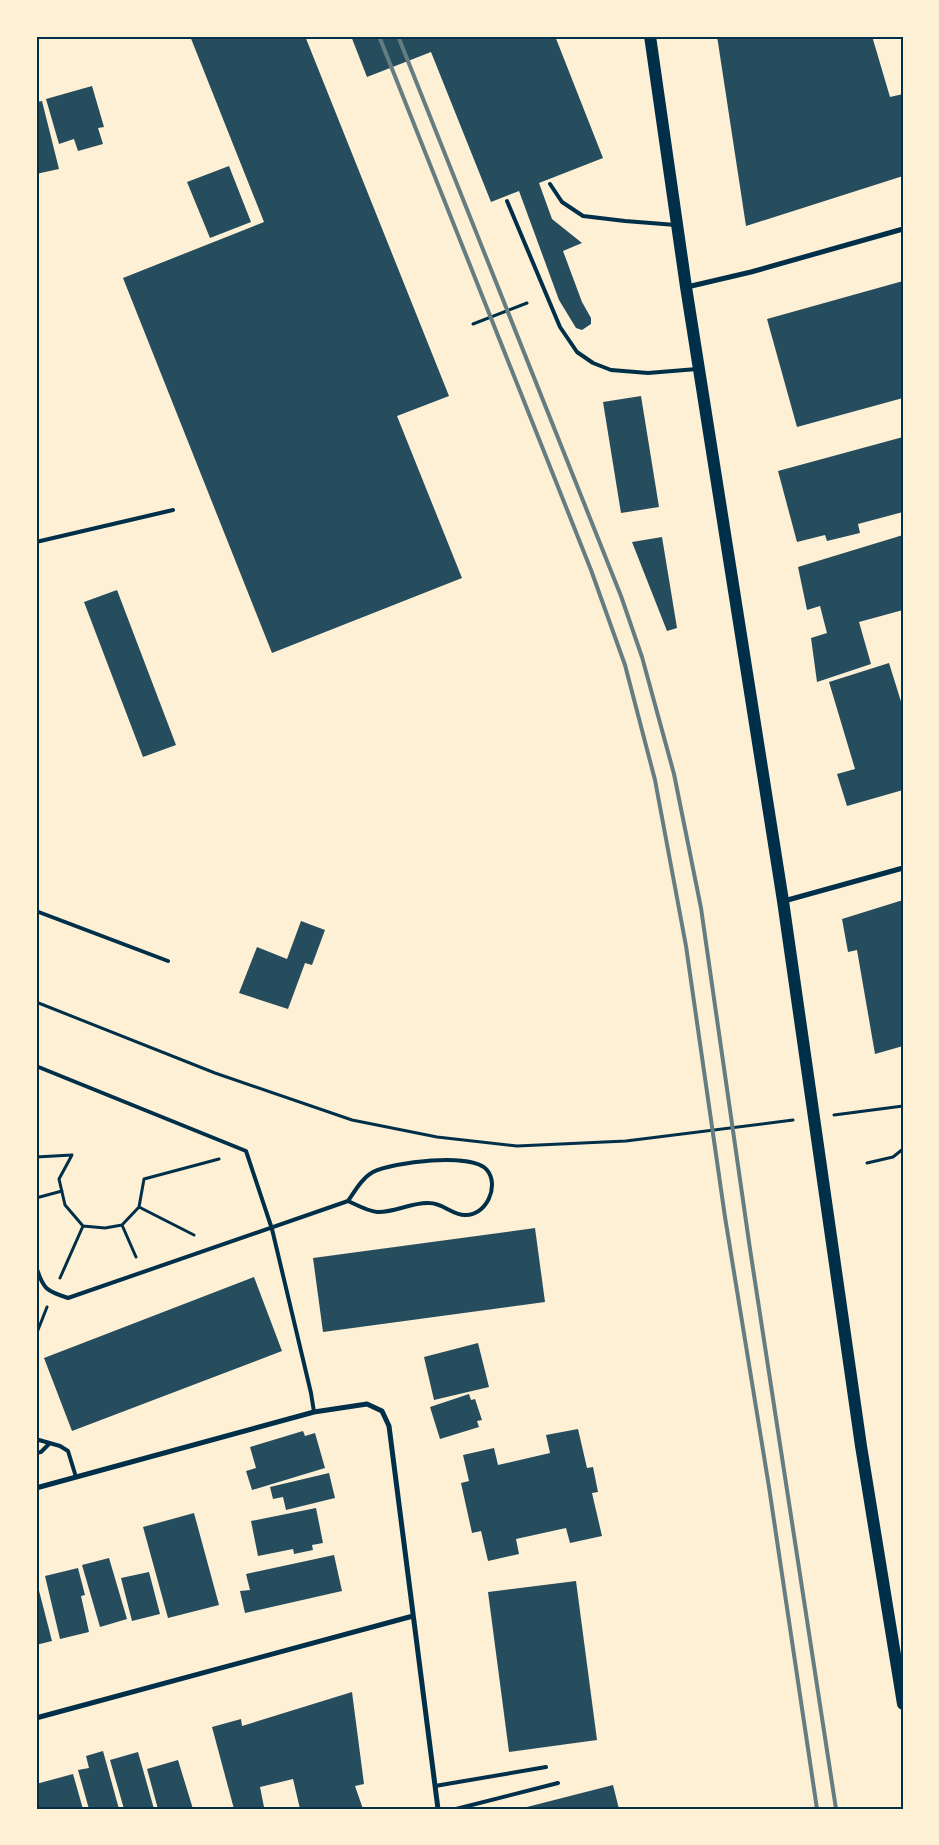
<svg xmlns="http://www.w3.org/2000/svg" width="939" height="1845" font-family="'PT Sans Narrow',sans-serif">
<style>
.building{fill:#264d5e}
.lines{fill:none;stroke-linecap:round;stroke-linejoin:round}
.path{stroke:#003049;stroke-width:3}
.service{stroke:#003049;stroke-width:4}
.minor{stroke:#003049;stroke-width:5}
.primary{stroke:#003049;stroke-width:12}
.rail{stroke:#657d81;stroke-width:4}
.neatline{fill:none;stroke:#003049;stroke-width:2}
</style>
<rect width="100%" height="100%" fill="#fdf0d5"/>
<path class="building" d="M190,36H305L449,396L397,416L462,578L272,653L123,278L264,222Z
M351,36H555L603,158L539,183L552,219L582,243L563,251L582,302L591,318V324L582,330L576,328L559,300L519,191L491,202L431,52L367,77Z
M717,36H872L890,97L903,94V176L746,226Z
M92,86L104,127L98,128L103,144L78,151L74,139L59,144L46,99Z
M42,101L59,169L36,174V102Z
M229,166L251,222L210,238L187,182Z
M903,281V398L797,427L767,319Z
M641,396L659,507L621,513L603,402Z
M903,437V512L858,524L860,533L827,541L825,535L797,542L778,471Z
M903,535V610L859,622L871,664L817,682L811,638L827,633L820,606L807,610L798,567Z
M662,537L677,628L667,631L632,542Z
M117,590L176,745L143,757L84,602Z
M889,663L903,708V790L847,806L837,774L855,769L829,682Z
M903,900V1046L875,1054L857,950L848,952L842,919Z
M301,921L325,930L312,965L305,963L288,1009L239,993L257,947L287,959Z
M535,1228L545,1302L323,1332L313,1258Z
M254,1277L282,1351L72,1431L44,1358Z
M478,1343L489,1387L434,1400L424,1357Z
M469,1394L471,1400L475,1399L482,1420L477,1421L479,1427L440,1439L430,1407Z
M578,1429L587,1468L593,1467L598,1492L592,1493L602,1536L570,1543L566,1528L516,1539L519,1554L488,1561L481,1531L472,1533L461,1483L469,1481L463,1455L494,1448L498,1465L550,1453L546,1435Z
M303,1431L305,1436L315,1433L325,1468L252,1490L246,1471L256,1468L250,1447Z
M329,1473L335,1498L286,1510L283,1497L273,1499L270,1487Z
M316,1508L323,1543L312,1545L313,1550L294,1554L293,1549L258,1556L251,1521Z
M194,1513L219,1605L168,1618L143,1527Z
M334,1555L342,1591L245,1613L240,1591L250,1590L246,1574Z
M109,1558L127,1619L100,1627L82,1565Z
M78,1568L85,1595L81,1596L89,1632L60,1639L45,1576Z
M149,1572L160,1614L132,1621L121,1578Z
M36,1579L52,1641L36,1645Z
M576,1581L597,1740L509,1752L488,1592Z
M352,1692L364,1784L355,1786L363,1809H300L293,1779L260,1787L264,1807L258,1809H234L212,1727L241,1719L242,1726Z
M103,1751L119,1809H89L78,1770L89,1768L86,1756Z
M138,1752L154,1809H124L110,1760Z
M178,1760L193,1809H158L147,1769Z
M73,1774L83,1809H36V1784Z
M613,1785L619,1809H523V1808Z"/>
<g class="lines">
<path class="path" d="M473,324L527,303
M36,1002L215,1073L352,1120L437,1137L517,1146L626,1141L793,1120
M834,1115L903,1106
M36,1157L72,1155L59,1179L65,1205L83,1226L105,1228L122,1225L139,1207L144,1179L219,1159
M867,1163L893,1157L903,1149
M36,1198L62,1191
M139,1207L194,1235
M122,1225L136,1257
M60,1278L83,1226
M36,1335L47,1307"/>
<path class="service" d="M550,184L562,202L583,216L625,221L676,225
M507,201L560,327L577,352L593,363L611,370L648,373L697,369
M36,542L173,510
M36,911L168,961
M36,1066L246,1151L272,1229L311,1393L314,1412
M36,1266C43,1289 46,1291 68,1298L348,1201C355,1191 362,1178 373,1172C392,1162 472,1152 487,1170C500,1186 486,1216 465,1215C452,1215 443,1203 429,1203C412,1202 394,1213 377,1212C367,1211 357,1205 348,1201
M36,1441L39,1440L60,1446L68,1451L76,1477
M36,1453L41,1452L49,1444
M435,1786L546,1767
M456,1809L558,1783"/>
<path class="minor" d="M687,287L751,272L903,229
M784,901L903,868
M36,1488L314,1412L367,1404L382,1411L389,1426L438,1809
M36,1718L413,1616"/>
<path class="primary" d="M650,36L686,287L783,901L861,1446L903,1704"/>
<path class="rail" d="M379,36L591,570L625,665L655,780L686,946L725,1217L769,1487L817,1809
M398,36L621,596L642,657L674,774L701,908L750,1249L836,1809"/>
</g>
<rect width="939" height="1845" fill="none" stroke="#fdf0d5" stroke-width="75"/>
<rect x="38" y="38" width="864" height="1770" class="neatline"/>
</svg>
